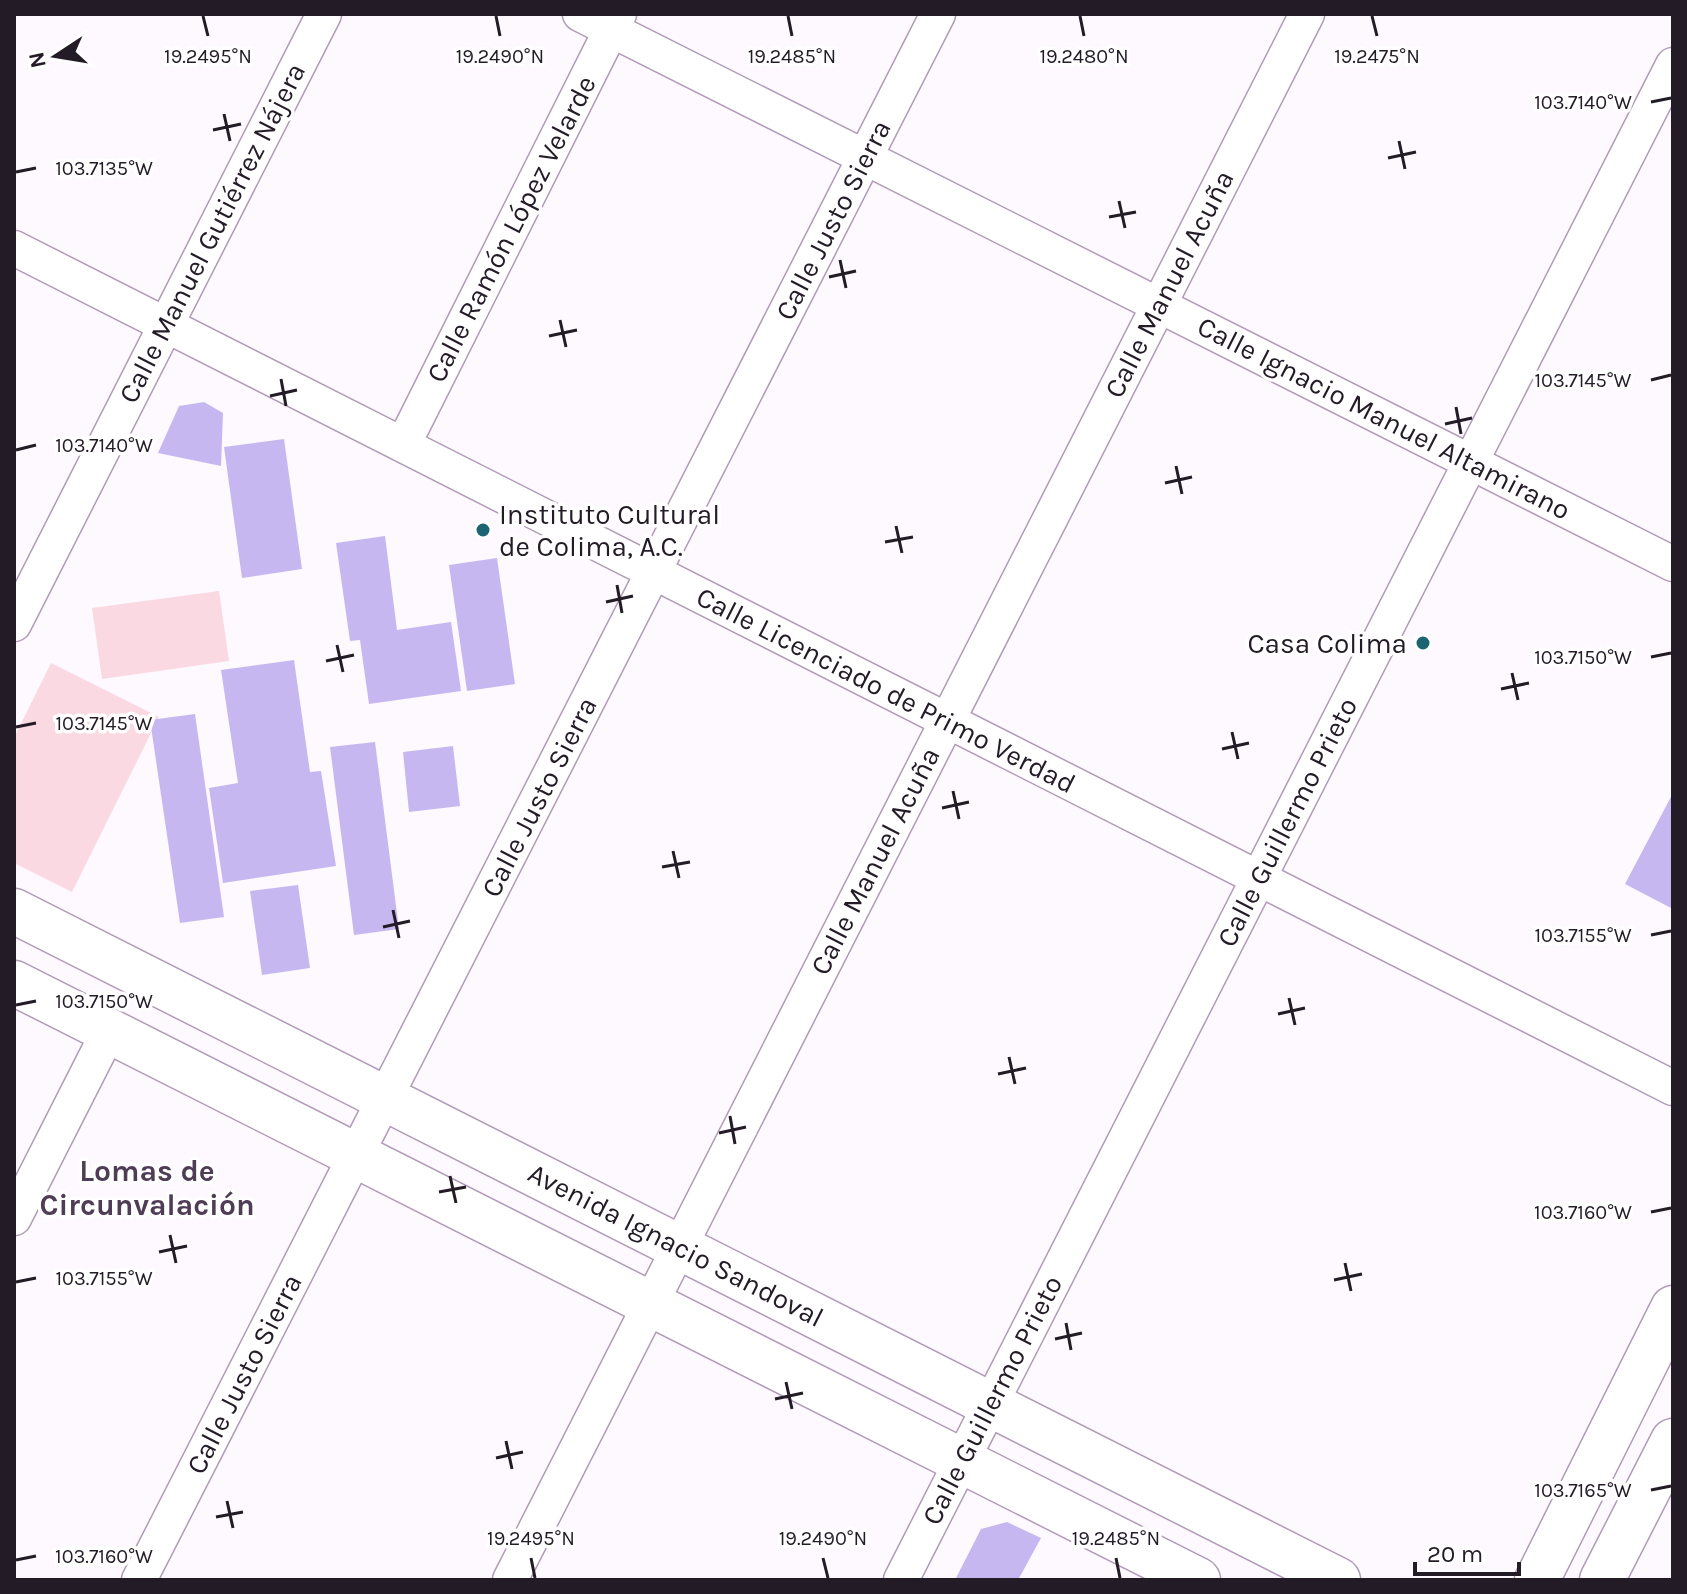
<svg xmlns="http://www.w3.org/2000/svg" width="1687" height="1594" font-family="Karla,sans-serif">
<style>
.green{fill:#fad9e2}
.building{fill:#c7b7f1}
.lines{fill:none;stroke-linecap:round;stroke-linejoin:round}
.minor-casing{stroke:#b19bb7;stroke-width:37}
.secondary-casing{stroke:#b19bb7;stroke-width:47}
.primary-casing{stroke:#b19bb7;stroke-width:47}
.minor{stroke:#fff;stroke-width:34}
.secondary{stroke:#fff;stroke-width:44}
.primary{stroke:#fff;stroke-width:44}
.ticks{fill:none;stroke:#231b26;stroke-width:3}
.poi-dot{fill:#1c6473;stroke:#fff;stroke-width:3}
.labels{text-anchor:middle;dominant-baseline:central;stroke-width:7;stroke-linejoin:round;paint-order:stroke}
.street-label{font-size:28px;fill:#231b26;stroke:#fff}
.poi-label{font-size:28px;fill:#231b26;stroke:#fff;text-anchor:start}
.neighbourhood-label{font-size:30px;font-weight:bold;fill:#4f3c55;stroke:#fff}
.ticks-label{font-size:20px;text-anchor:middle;fill:#231b26;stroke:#fff;stroke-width:7;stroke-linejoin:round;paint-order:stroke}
</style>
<rect width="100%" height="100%" fill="#fdf9ff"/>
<path class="green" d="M219,591L229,661L102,679L92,608Z
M51,663L159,717L72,892L14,863V738Z"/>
<path class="building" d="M204,402L223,413L221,466L158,453L179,406Z
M284,439L302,569L242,578L224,447Z
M385,536L397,630L451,622L461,691L369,704L360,640L350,641L336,543Z
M497,558L515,684L467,691L449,565Z
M294,660L310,772L321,771L336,866L223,883L209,788L238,783L221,670Z
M195,714L224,917L180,923L150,720Z
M375,742L399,929L354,935L330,747Z
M453,746L460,806L409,812L403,752Z
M1673,793V909L1625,884Z
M298,885L310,968L262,975L250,891Z
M1007,1522L1041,1538L1018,1580H955L981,1529Z"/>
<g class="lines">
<g class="minor-casing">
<path id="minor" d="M580,14L1673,564
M14,248L1673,1088
M403,445L619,14
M14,624L324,14
M14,1218L109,1031
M139,1580L938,14
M510,1580L1307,14
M901,1580L1673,65"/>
</g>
<g class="secondary-casing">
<path id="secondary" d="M14,911L1338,1580
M14,983L1198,1580"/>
</g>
<g class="primary-casing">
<path id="primary" d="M1537,1580L1673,1308
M1602,1580L1673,1441"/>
</g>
<use href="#minor" class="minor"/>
<use href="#secondary" class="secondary"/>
<use href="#primary" class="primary"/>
</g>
<path class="ticks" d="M203,16L208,36M496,16L500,36M788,16L792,36M1080,16L1084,36M1372,16L1377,36M1651,102L1671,98M224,114L230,141M213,130L241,124M1399,141L1405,169M1388,158L1416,152M16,172L36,168M1119,201L1125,228M1109,217L1136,212M840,260L846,288M829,277L856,271M560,320L566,347M549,336L577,330M281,379L286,406M1651,380L1671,375M270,396L297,390M1456,407L1461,434M1445,424L1472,418M16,450L36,445M1176,466L1182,494M1165,483L1192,477M896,526L902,553M885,542L913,537M617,585L622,613M606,602L633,596M337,645L343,672M1651,657L1671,653M326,661L354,655M1512,673L1518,700M1501,689L1529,683M16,727L36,723M1232,732L1238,759M1222,749L1249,743M953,791L959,819M942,808L969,802M673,851L679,878M662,867L690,862M393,910L399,938M383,927L410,921M1651,935L1671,931M1289,998L1295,1025M16,1005L36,1001M1278,1014L1305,1008M1009,1057L1015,1084M998,1074L1026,1068M730,1116L735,1144M719,1133L746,1127M450,1176L456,1203M439,1192L466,1187M1651,1212L1671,1208M170,1235L176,1263M159,1252L187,1246M1345,1263L1351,1291M1334,1280L1362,1274M16,1282L36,1278M1066,1323L1071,1350M1055,1339L1082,1333M786,1382L792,1409M775,1399L803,1393M506,1441L512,1469M496,1458L523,1452M1651,1490L1671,1486M227,1501L233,1528M216,1517L243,1512M531,1558L535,1578M823,1558L828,1578M1116,1558L1120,1578M16,1560L36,1556"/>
<g class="poi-dot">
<circle cx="483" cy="530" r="8"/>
<circle cx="1423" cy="643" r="8"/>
</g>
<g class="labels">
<g class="street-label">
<text transform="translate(833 220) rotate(-63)">Calle Justo Sierra</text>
<text transform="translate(511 229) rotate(-63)">Calle Ramón López Velarde</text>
<text transform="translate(212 233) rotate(-63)">Calle Manuel Gutiérrez Nájera</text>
<text transform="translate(1169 284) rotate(-63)">Calle Manuel Acuña</text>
<text transform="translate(1384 418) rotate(27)">Calle Ignacio Manuel Altamirano</text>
<text transform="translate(886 690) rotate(27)">Calle Licenciado de Primo Verdad</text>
<text transform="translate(539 797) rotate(-63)">Calle Justo Sierra</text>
<text transform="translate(1287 822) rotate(-63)">Calle Guillermo Prieto</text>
<text transform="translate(875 861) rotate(-63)">Calle Manuel Acuña</text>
<text transform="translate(676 1245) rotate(27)">Avenida Ignacio Sandoval</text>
<text transform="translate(244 1374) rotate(-63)">Calle Justo Sierra</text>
<text transform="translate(992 1400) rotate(-63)">Calle Guillermo Prieto</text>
</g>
<g class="poi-label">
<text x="499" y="514">Instituto Cultural<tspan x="499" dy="32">de Colima, A.C.</tspan></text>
<text x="1407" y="643" text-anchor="end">Casa Colima</text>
</g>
<g class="neighbourhood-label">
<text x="147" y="1171">Lomas de<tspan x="147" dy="34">Circunvalación</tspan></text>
</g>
</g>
<g class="ticks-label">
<text x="208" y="63">19.2495°N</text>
<text x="500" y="63">19.2490°N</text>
<text x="792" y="63">19.2485°N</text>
<text x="1084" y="63">19.2480°N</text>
<text x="1377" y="63">19.2475°N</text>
<text x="1583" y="109">103.7140°W</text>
<text x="104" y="175">103.7135°W</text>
<text x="1583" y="387">103.7145°W</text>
<text x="104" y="452">103.7140°W</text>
<text x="1583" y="664">103.7150°W</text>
<text x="104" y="730">103.7145°W</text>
<text x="1583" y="942">103.7155°W</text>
<text x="104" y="1008">103.7150°W</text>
<text x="1583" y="1219">103.7160°W</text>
<text x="104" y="1285">103.7155°W</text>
<text x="1583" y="1497">103.7165°W</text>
<text x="531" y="1545">19.2495°N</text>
<text x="823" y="1545">19.2490°N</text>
<text x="1116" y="1545">19.2485°N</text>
<text x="104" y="1563">103.7160°W</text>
</g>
<rect width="1687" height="1594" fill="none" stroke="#231b26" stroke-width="32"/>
<g transform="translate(56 56) rotate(258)" stroke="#ffffff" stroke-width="6" paint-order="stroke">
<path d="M0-6L14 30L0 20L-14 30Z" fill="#231b26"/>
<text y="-12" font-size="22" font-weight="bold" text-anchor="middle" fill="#231b26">N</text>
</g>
<path d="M1415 1562v12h104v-12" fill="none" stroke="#231b26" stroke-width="4"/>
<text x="1427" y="1562" font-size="24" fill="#231b26" stroke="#ffffff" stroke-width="6" paint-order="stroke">20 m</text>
</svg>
